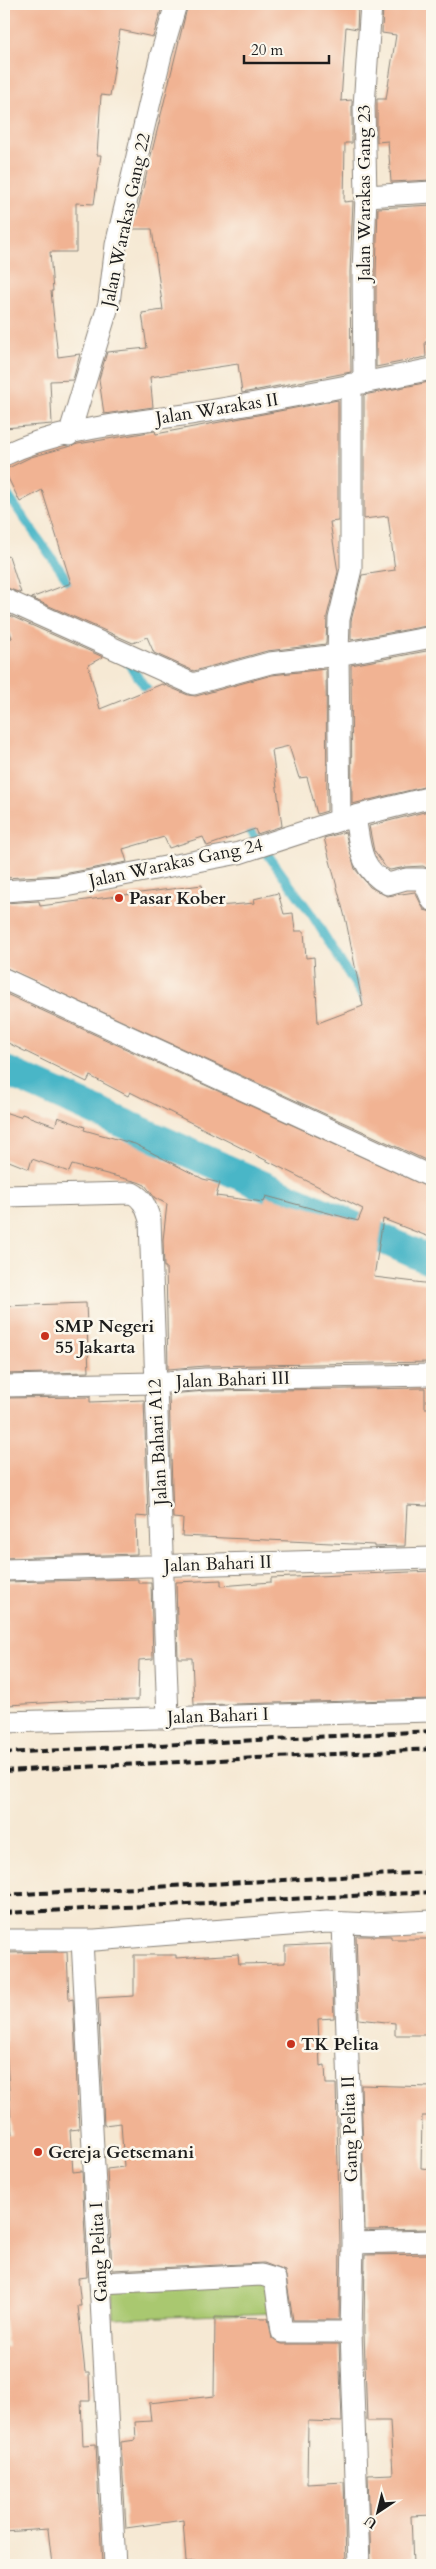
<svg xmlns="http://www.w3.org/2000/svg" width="436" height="2569" font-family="Cardo,serif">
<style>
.green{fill:#a9c870;stroke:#627246}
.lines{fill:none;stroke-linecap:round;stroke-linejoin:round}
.stream{stroke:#4ab6c7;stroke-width:9}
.canal{stroke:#4ab6c7;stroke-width:30}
.building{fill:#f1b393}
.street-casing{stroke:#898278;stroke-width:23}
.street{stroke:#fff;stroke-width:21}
.rail{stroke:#1c1c1c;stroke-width:4;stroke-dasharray:8 4;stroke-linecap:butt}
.poi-dot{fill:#c8321e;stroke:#fbf7ec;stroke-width:2}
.labels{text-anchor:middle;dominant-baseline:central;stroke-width:5;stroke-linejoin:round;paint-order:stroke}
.street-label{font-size:18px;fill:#1c1c1c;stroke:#fbf7ec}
.poi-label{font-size:18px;font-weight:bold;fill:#1c1c1c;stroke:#fbf7ec;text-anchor:start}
</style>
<rect width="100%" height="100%" fill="#fbf7ec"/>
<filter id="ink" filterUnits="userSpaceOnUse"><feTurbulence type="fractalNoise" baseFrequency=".02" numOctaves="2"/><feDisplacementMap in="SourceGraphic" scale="10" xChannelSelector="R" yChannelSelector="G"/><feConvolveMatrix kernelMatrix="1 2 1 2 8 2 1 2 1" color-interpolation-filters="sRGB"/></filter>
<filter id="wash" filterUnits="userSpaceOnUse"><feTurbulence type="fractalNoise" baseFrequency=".0096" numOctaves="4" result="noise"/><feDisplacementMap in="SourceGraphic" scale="20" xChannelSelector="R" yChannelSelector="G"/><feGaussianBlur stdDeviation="1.12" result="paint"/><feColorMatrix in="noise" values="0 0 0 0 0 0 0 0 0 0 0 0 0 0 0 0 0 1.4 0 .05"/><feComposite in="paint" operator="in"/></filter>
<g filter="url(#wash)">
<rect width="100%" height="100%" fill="#f6e9d4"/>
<path class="green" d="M272,2280L275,2313L113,2319L112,2285Z"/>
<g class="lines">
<path class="stream" d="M4,490L76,592
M125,659L154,699
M244,822L312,915L367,1004"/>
<path class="canal" d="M4,1070L432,1261"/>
</g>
<g id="blocks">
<path class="building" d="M4,4H163L153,37L120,30L110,96L101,95L97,155H101L94,204L76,203V252H50L53,291H51L58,357L80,354L73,380L50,381L52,424L4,428Z
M188,4H358L357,29L346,27L341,101L352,100V143H345L344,202L353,201L350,272L351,372L242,393L238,364L150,377L153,407L104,414L99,379L107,352L147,348L142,313L163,310L152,229H133Z
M383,4H432V180L391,182L388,141L377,142V99H386L396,35L382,33Z
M432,205V342H425L426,357L376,367V272L378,208Z
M429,382L430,392H432V625L351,640V621L362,575L395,570L388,516L364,519V395Z
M338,400V521L330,522L338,572L327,616L326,644L267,651L194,671L154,653L147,637L133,643L31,598L71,583L42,490L20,502L4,470L31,457L78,444L155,431L156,434Z
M9,556L21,593L4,587V557Z
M4,613L103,657L88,665L100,709L162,684L188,695L196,696L272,675L326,669L327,811L317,814L307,777L299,778L289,746L272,750L282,826L257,834L255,829L207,846L203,837L169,848L164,837L123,849L127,862L58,875L4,878V640L12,638Z
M432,650V785L352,804L351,665Z
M432,810V871L423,866L406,867L390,870L386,868L374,851L369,826Z
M345,832L355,869L370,887L387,896L415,892L424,910L432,912V1163L4,967V903L39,901L40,906L202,885L206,907L255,903L254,899L278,893L284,914L293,913L295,931H304L306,958L314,957L318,1023L363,1006L346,921L324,838Z
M4,993L432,1189V1238L383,1219L374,1277L432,1284V1362L205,1366L168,1369L166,1267H164L163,1240L167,1204L155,1198L145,1185L138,1182L72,1165L69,1172L32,1159L29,1169L4,1159V1112L20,1117L22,1114L55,1126L58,1117L85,1127L84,1130L135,1144L203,1179L220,1183L216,1196L264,1202L266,1196L358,1221L363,1209L130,1092L128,1096L90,1076L87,1082L4,1041Z
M86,1303L89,1372L4,1374V1306Z
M425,1388V1408H432V1465H430L428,1506L407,1505L405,1546L374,1547V1545L182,1536L183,1519L173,1518L169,1394L206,1391Z
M90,1397V1402L144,1400L148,1517L136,1516L137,1554L4,1558V1398Z
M432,1571V1699L194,1705L192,1658H178L176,1582L221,1580V1586L271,1582V1578Z
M138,1579V1583H151L153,1659L139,1660L138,1700L77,1701L8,1705L4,1643V1631H6L4,1582Z
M356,1936H391V1939H432V2035H395V2023L359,2019Z
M331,1944L334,2018L318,2019L320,2066L325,2065L326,2084H336L340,2243L339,2320H293L285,2271L264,2263L112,2270L107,2169L124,2167L121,2123L104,2125L98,1998L134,1996V1955H176V1958L238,1954L239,1964L285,1963V1946Z
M67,1952L69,2000L73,1999L79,2129L70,2130L73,2172L82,2171L87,2277L78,2278L81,2306H78L85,2372H89L90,2401H81L83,2445L96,2444L102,2565H52L48,2529L4,2532V2347H8L4,2311V2135H12L6,2048L4,1953Z
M361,2085L432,2087V2116H422L421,2168L432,2169V2229L365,2230Z
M432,2254V2515L411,2516L413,2565H371L368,2475L393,2474L390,2421H367L364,2332L365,2255Z
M215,2317L268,2318L272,2339L282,2344H339L342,2422L308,2421L307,2484L344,2482L346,2565H195V2561L186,2562L183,2520L126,2528L121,2442L136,2440L135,2422L151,2421L149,2403L214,2396Z"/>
</g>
</g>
<g filter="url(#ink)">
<use href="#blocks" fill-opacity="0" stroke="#898278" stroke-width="1"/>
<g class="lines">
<g class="street-casing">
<path id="street" d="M366,196L432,192
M364,383L363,272L366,196L364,106L371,4
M69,435L109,303L116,245L161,55L176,4
M4,455C62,427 133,423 197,413C276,400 354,385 432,369
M4,599L193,684L270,663L338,655L432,637
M355,816C360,845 359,869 388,884L406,879H423L432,900
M340,820L338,655L339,619L351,569V384
M4,891L60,887L239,853L340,820L432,797
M4,979L432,1177
M4,1196L132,1193C144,1199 146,1208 150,1220L168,1718
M4,1386L155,1383L205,1379L432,1375
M4,1570L432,1558
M4,1722L432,1711
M343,1924L351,2143L353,2243L351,2332L359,2565
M4,1940H95L327,1922L371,1924L432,1921
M82,1940L115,2565
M353,2243L432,2241
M101,2283L261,2275L275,2279L282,2332H351"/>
</g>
<use href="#street" class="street"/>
<path class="rail" d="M4,1753L432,1731
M4,1771L432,1749
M4,1895L432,1872
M4,1913L432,1892"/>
</g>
</g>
<g class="poi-dot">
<circle cx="119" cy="898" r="5"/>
<circle cx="45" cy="1336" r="5"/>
<circle cx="291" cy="2044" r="5"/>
<circle cx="38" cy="2152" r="5"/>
</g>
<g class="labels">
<g class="street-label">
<text transform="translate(364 193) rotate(-90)">Jalan Warakas Gang 23</text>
<text transform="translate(126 220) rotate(-78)">Jalan Warakas Gang 22</text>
<text transform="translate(217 409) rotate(-9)">Jalan Warakas II</text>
<text transform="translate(176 863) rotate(-12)">Jalan Warakas Gang 24</text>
<text transform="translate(233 1380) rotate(-2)">Jalan Bahari III</text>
<text transform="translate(158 1442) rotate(-93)">Jalan Bahari A12</text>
<text transform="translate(218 1564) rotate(-2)">Jalan Bahari II</text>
<text transform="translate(218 1716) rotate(-2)">Jalan Bahari I</text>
<text transform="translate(350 2129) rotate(-92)">Gang Pelita II</text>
<text transform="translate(99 2252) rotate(-93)">Gang Pelita I</text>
</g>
<g class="poi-label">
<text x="129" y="898">Pasar Kober</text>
<text x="55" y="1326">SMP Negeri<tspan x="55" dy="21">55 Jakarta</tspan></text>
<text x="301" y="2044">TK Pelita</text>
<text x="48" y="2152">Gereja Getsemani</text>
</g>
</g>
<rect width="436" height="2569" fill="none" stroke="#fbf7ec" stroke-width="20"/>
<g transform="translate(378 2512) rotate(215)" stroke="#fbf7ec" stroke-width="4" paint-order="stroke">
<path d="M0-4L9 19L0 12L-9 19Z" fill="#1c1c1c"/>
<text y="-8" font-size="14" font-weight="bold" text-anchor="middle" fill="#1c1c1c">U</text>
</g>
<path d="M244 55v8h85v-8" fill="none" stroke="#1c1c1c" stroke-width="2.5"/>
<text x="251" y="55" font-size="15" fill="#1c1c1c" stroke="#fbf7ec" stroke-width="4" paint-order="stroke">20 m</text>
</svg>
